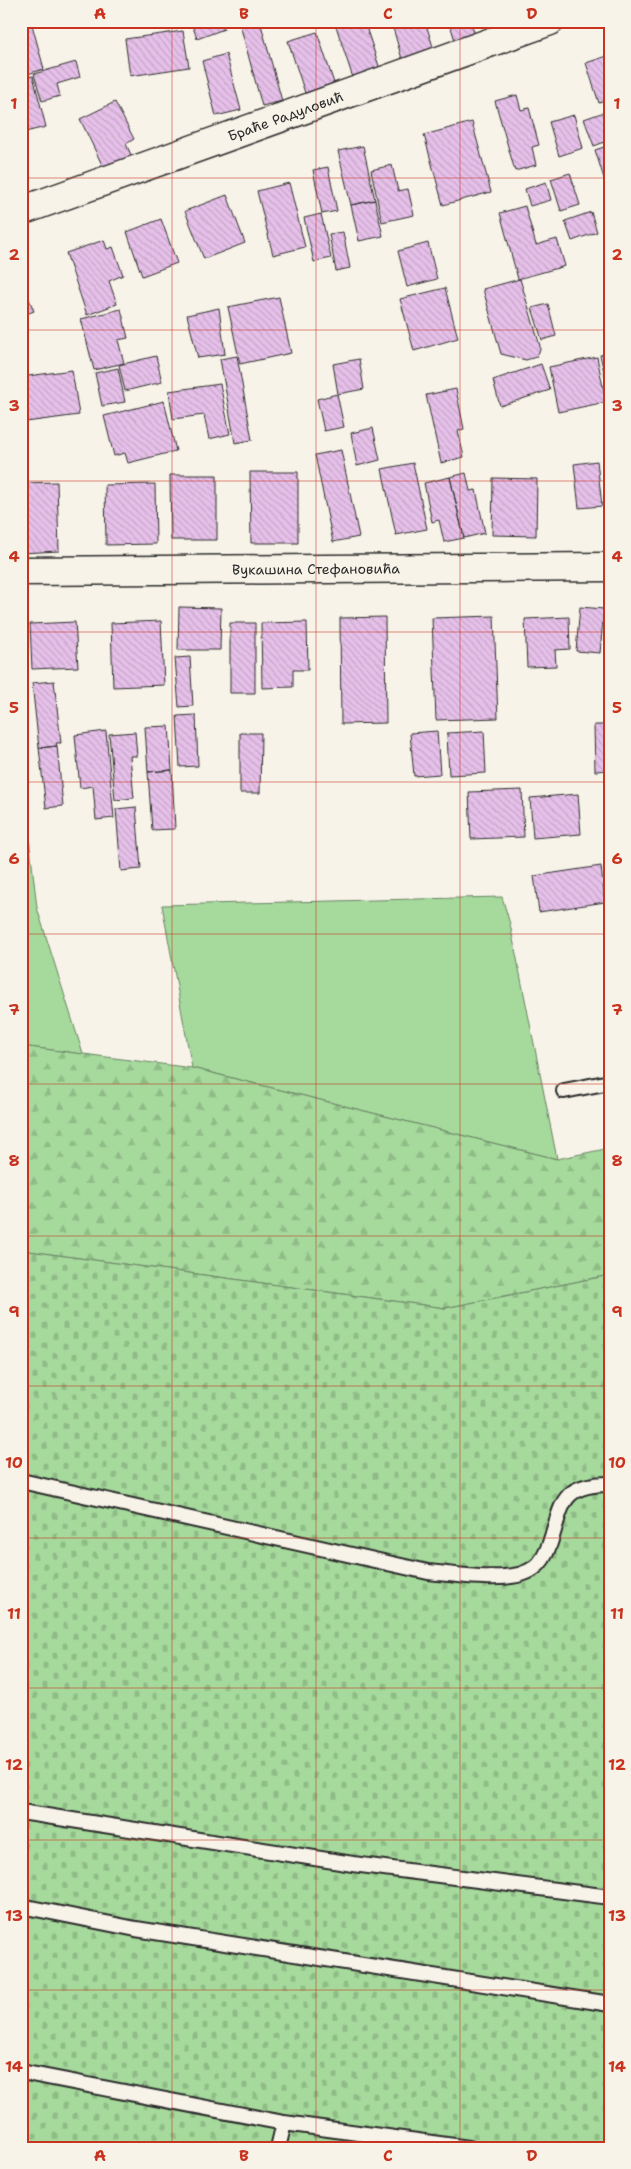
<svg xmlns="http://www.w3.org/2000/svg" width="631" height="2169" font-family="'Shantell Sans',sans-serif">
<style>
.green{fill:#a6da9c;stroke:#688264}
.forest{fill:url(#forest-firs);stroke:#688264}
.cemetery{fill:url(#cemetery-stones);stroke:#688264}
.building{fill:url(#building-back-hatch);stroke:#2b2b2b}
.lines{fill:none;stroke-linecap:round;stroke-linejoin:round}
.service-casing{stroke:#2b2b2b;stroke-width:18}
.minor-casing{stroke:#2b2b2b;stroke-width:31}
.service{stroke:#f7f3e8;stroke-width:14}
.minor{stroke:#f7f3e8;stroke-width:28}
.grid{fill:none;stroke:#c8321e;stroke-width:1;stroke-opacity:0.55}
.labels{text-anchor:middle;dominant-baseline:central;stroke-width:4;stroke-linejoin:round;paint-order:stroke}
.street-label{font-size:14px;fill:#2b2b2b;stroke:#f7f3e8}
.neatline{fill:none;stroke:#c8321e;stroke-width:2}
.grid-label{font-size:16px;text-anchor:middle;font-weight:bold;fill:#c8321e}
</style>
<defs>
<pattern id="forest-firs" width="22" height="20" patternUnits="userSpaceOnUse" patternTransform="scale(1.25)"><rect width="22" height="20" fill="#a6da9c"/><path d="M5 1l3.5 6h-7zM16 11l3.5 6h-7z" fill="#8fbb87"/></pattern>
<pattern id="cemetery-stones" width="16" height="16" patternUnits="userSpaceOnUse" patternTransform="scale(1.25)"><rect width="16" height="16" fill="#a6da9c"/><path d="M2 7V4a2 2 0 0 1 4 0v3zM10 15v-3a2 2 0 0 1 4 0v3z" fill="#8fbb87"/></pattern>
<pattern id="building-back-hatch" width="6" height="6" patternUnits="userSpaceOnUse" patternTransform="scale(1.25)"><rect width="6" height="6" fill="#e6c0e9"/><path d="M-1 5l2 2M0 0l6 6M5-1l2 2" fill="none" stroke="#c5a5c8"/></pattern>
</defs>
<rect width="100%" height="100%" fill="#f7f3e8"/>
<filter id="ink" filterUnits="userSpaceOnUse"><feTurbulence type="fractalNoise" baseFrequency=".02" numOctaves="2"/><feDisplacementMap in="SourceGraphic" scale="10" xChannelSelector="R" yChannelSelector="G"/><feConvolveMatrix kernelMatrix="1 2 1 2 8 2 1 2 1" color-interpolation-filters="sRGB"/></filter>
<g filter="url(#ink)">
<path class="green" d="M21,802H25L37,908L83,1054L21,1046Z
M502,897L510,924L557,1159L192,1068L162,905Z"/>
<path class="forest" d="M21,1046L192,1068L557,1159L610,1148V1275L445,1308L21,1250Z"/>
<path class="cemetery" d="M21,1250L445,1308L610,1275V2148H21Z"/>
<path class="building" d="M21,21H31L44,69L21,76Z
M191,21H222L224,29L197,39Z
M239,21H260L282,101L262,106Z
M341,21H364L380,69L353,78L335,23Z
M391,21H425L434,50L402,59Z
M449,21H470L476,37L456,44Z
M183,31L189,67L130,76L125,39Z
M317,32L334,83L305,93L288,41Z
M226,54L241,110L216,116L202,61Z
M610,55V99L599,103L586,63Z
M76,62L80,77L57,84L60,96L42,101L34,74Z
M33,76L46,127L21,133V78Z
M517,95L521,110L529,108L539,145L532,147L536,165L515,171L495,101Z
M115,102L134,139L126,144L133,159L106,173L80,119Z
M610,110V140L594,146L584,119Z
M574,115L583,148L559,156L549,122Z
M472,122L491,192L443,205L424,135Z
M610,145V194H609L595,150Z
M363,146L375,200L351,205L338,151Z
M392,165L398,191L408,189L414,215L382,222L371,170Z
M328,167L337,211L322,214L313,170Z
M570,173L580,205L561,211L551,179Z
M546,182L551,200L530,206L525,189Z
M289,183L305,247L273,255L257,191Z
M227,195L245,243L204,259L185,211Z
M375,200L383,236L359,241L351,205Z
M525,206L536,245L557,239L565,266L518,279L500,213Z
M591,212L597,232L572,241L565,221Z
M321,214L331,258L314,262L304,218Z
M161,219L177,263L142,276L127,232Z
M343,232L350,268L336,271L329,234Z
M104,240L107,249L113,247L123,275L109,281L117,304L87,315L66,253Z
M428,243L437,279L407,287L398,251Z
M520,279L540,346V350L536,357L526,360L501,354L483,289Z
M21,280L34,311L21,316Z
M445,288L458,338L414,351L400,299Z
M279,297L291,353L240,364L228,307Z
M548,304L556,336L542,340L532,308Z
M219,308L225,354L198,358L187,315Z
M121,309L128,338L118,340L124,363L94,370L81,319Z
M610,353V379L606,380L600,355Z
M156,356L162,382L125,391L119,365Z
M237,356L252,440L235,443L220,359Z
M597,357L606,402L558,412L549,367Z
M359,359L364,389L338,394L333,364Z
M541,364L550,390L500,406L493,380Z
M118,368L125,402L102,406L95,373Z
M72,370L79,415L26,422L21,377Z
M220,384L230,434L209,439L204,415L173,419L169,391Z
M21,387L25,412L21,413Z
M456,389L464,429L458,431L464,457L441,463L426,395Z
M337,394L344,427L324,431L317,399Z
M164,401L176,451L128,463L125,453L114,456L104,416Z
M373,428L380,460L357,466L351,433Z
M341,450L359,537L333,542L315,455Z
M597,461L602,506L579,508L574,464Z
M413,463L427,529L396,535L382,469Z
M250,472H298V543H251Z
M466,473L470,491L476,490L485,533L464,538L450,477Z
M170,475H217V540H171Z
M450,477L464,538L444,542L439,520L432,522L424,483Z
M493,478L537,479L536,536L492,535Z
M57,482L59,551L21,553V483Z
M155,484L156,544L106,545L105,485Z
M179,607L221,608L220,650H178Z
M580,607L604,609L600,653L576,651Z
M494,616L498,718L436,720L432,618Z
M385,617L386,723L341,724L340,618Z
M569,617L570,649L555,650L556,666L527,667L525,619Z
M161,621L164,685L113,687L111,623Z
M75,622L78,667L32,669L30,624Z
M307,622L308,670H293V687L262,688L261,623Z
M230,623H255V693H230Z
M190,657L193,706L179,707L175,658Z
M54,681L61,743H56L57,746L39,748L32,683Z
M196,715L198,766L180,767L177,716Z
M594,725H610V770L595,771Z
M169,726L172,770L148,772L145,727Z
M106,731L114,818L96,820L93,786L80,788L75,735Z
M437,731L440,774L414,776L410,733Z
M484,731L486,773L449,775L447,733Z
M135,732L137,756H130L134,798L115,800L109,734Z
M240,733H261L260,793H240Z
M57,746L63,806L46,808L39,748Z
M172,770L175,829L152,830L148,772Z
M522,790L524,837L471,839L469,792Z
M578,794L581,834L533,838L530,798Z
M136,807L141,869L121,871L116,809Z
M601,866L605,902L539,912L534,876Z"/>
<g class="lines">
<g class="service-casing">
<path id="service" d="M564,1091L610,1082
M21,1481L428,1572C455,1574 512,1585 534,1568C543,1562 547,1552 550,1543C563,1503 561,1484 610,1484
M21,1812L353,1864L610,1897
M21,1906L136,1929L610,2004
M21,2072L284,2123L469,2148
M278,2148L284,2123"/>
</g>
<g class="minor-casing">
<g id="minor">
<path id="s1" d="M21,211L550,21"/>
<path id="s2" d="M21,571L610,567"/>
</g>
</g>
<use href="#service" class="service"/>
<use href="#minor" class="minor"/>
</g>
</g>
<path class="grid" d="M172,21V2148M316,21V2148M460,21V2148M21,178H610M21,330H610M21,481H610M21,632H610M21,782H610M21,934H610M21,1084H610M21,1236H610M21,1386H610M21,1538H610M21,1688H610M21,1840H610M21,1990H610"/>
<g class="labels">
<g class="street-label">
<text stroke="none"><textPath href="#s1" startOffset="281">Браће Радуловић</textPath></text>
<text stroke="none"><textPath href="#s2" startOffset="295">Вукашина Стефановића</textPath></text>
</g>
</g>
<rect width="631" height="2169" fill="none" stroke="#f7f3e8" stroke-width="55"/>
<rect x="28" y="28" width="576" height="2114" class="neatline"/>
<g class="grid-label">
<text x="100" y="19">A</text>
<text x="244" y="19">B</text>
<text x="388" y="19">C</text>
<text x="532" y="19">D</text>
<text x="14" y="109">1</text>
<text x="617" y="109">1</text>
<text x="14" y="260">2</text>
<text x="617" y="260">2</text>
<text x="14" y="411">3</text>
<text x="617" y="411">3</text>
<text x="14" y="562">4</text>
<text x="617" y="562">4</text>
<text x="14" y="713">5</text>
<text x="617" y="713">5</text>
<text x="14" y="864">6</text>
<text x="617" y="864">6</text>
<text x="14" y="1015">7</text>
<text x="617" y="1015">7</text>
<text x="14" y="1166">8</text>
<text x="617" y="1166">8</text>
<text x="14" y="1317">9</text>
<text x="617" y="1317">9</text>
<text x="14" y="1468">10</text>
<text x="617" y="1468">10</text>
<text x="14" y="1619">11</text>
<text x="617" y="1619">11</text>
<text x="14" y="1770">12</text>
<text x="617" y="1770">12</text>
<text x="14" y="1921">13</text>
<text x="617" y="1921">13</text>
<text x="14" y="2072">14</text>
<text x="617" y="2072">14</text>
<text x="100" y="2161">A</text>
<text x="244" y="2161">B</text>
<text x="388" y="2161">C</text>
<text x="532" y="2161">D</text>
</g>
</svg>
